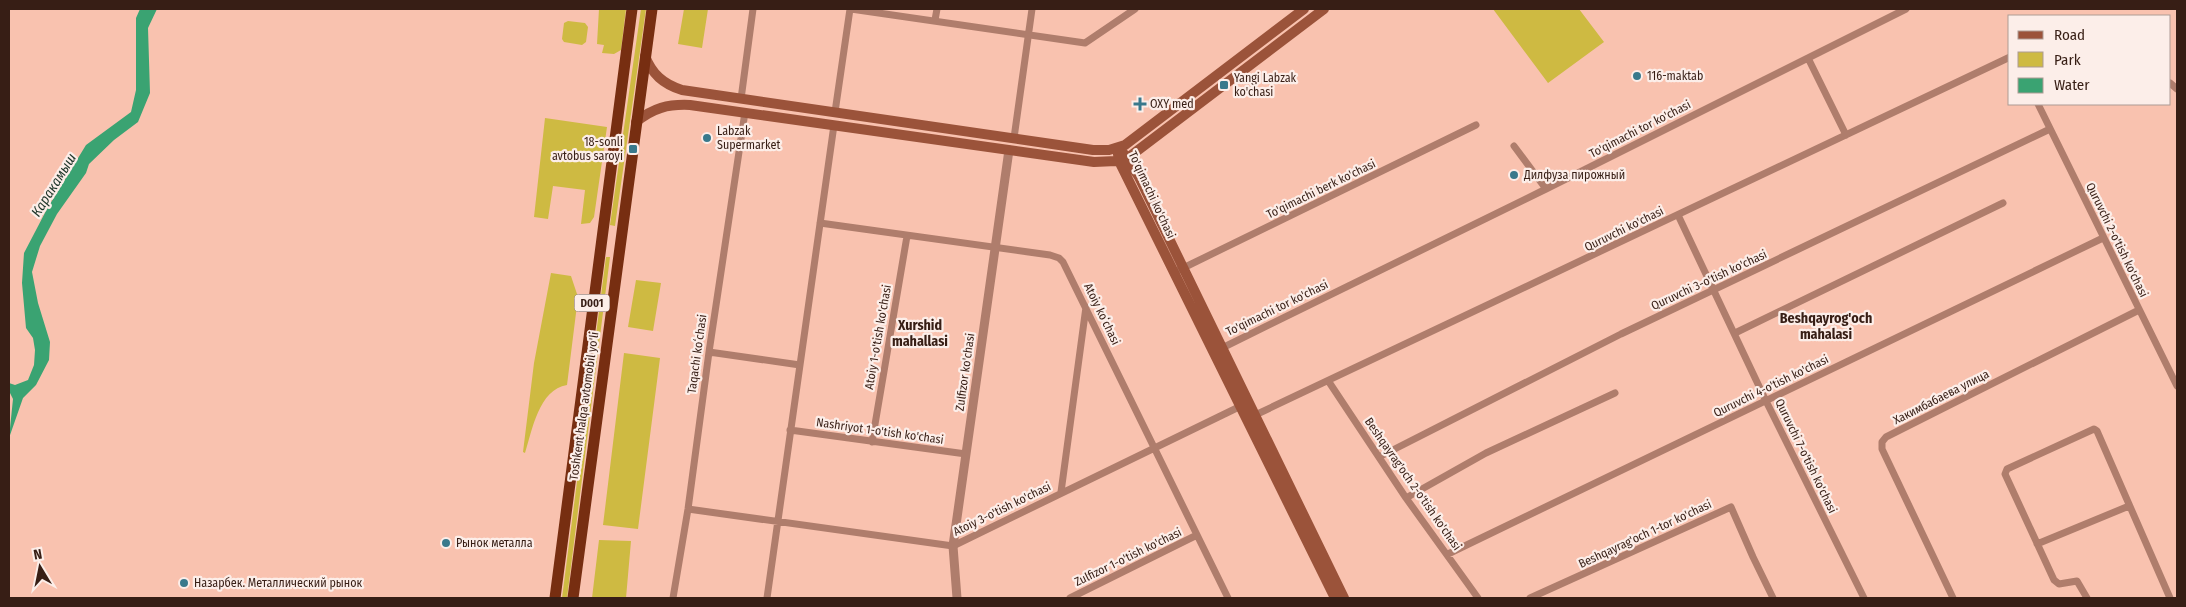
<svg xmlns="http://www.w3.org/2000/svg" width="2186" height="607" font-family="'Fira Sans Condensed',sans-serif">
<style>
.green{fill:#ceba42}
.water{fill:#3aa372}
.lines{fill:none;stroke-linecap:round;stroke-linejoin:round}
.minor{stroke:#af7d6c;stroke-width:7}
.tertiary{stroke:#af7d6c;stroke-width:9}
.secondary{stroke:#9b533a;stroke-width:10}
.trunk{stroke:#772e11;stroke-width:11}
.poi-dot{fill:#39798c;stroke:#fceee9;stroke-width:2}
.labels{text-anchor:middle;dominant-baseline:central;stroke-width:4.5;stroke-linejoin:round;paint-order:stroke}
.shield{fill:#fceee9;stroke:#725c55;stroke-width:1}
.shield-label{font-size:11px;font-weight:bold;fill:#371e15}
.poi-label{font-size:12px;fill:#371e15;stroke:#fceee9;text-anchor:start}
.street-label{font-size:12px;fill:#371e15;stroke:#fceee9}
.water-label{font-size:14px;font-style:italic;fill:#1d3428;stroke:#fceee9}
.neighbourhood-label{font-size:14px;font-weight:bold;fill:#371e15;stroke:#fceee9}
</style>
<rect width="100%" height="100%" fill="#f9c2af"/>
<path class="green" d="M599,9H626L621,50L614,54L602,53L604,45L597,44Z
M641,9H646L615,226L610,225Z
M684,9H708L702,48L678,44Z
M1493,9H1579L1604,42L1548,83Z
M568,21L585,23L588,27L586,42L582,45L564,42L562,39L564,23Z
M545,118L607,127L594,217L590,223L581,224L585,190L553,186L548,219L534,217Z
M606,257H610L567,598H562Z
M551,273L571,276L578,297L567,385C539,389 532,431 525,453L523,452L534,363Z
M636,280L661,283L653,331L628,327Z
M624,353L660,358L638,529L603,525Z
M599,540L631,541L626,598H592Z"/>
<path class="water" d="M140,9H157L148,28L150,93L138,122L114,140L89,164L86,173L57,214L40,246L32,272L38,303L50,342L49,360L36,385L23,398L9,438L13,399L9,391V383L15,385L28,380L34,365L35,350L33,338L26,328L22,283L24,253L47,209L86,145L131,112L136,90V18Z"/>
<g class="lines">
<path class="minor" d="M851,9L1085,43L1135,9
M935,20L937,9
M1808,58L1846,135
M2170,83L2177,89
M741,99L753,9
M2038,104L2177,386
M835,112L850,9
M1014,138L1032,9
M1514,146L1546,189
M1678,215L1766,401L1864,598
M820,223L1050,255L1059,258L1063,262L1228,598
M1179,270L1476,125
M1735,333L2003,203
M1222,348L1546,189L1906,9
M709,352L800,365
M1329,382L1406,498L1478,598
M1251,417L2010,57
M790,430L966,454
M872,442L907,236
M1379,457L1621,334L2050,129
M1061,492L1086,307
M1406,498L1486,453L1615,393
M688,509L953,546L1243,405
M2037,544L2129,506
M1448,554L2103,238
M673,598L688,509L709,352L745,112
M767,598L834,125
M1070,598L1197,535
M1530,598L1731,507L1753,557L1773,598
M1953,598L1882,449V442L1886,437L2139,310
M2087,598L2077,581L2059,584L2054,580L2005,474L2007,469L2094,429L2097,431L2170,598"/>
<path class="tertiary" d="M957,598L953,546L1009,150"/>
<path class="secondary" d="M645,56C652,74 663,84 682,90L1093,150H1109L1125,145L1304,9
M636,122C653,108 668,104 690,105L1094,162L1116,161L1129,157L1324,9
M1118,154L1119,161L1335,598
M1124,154L1139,177L1344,598"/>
<path class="trunk" d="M555,598L632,9
M573,598L652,9"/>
</g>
<g class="poi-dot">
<circle cx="1637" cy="76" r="5"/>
<rect x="1219" y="80" width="10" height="10" rx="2.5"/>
<path d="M1137.5 96.5h5v5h5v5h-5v5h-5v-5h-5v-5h5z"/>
<circle cx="707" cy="138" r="5"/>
<rect x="628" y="144" width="10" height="10" rx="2.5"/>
<circle cx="1514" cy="175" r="5"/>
<circle cx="446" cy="543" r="5"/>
<circle cx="184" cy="583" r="5"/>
</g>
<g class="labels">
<rect class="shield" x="574.5" y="294.5" width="35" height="17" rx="4"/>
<g class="shield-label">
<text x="592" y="303">D001</text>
</g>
<g class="poi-label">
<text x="1647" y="76">116-maktab</text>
<text x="1234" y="78">Yangi Labzak<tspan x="1234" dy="14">ko'chasi</tspan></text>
<text x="1150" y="104">OXY med</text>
<text x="717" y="131">Labzak<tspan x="717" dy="14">Supermarket</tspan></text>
<text x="623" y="142" text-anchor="end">18-sonli<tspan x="623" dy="14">avtobus saroyi</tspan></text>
<text x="1524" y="175">Дилфуза пирожный</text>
<text x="456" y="543">Рынок металла</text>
<text x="194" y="583">Назарбек. Металлический рынок</text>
</g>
<g class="street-label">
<text transform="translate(1640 129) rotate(-27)">To'qimachi tor ko'chasi</text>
<text transform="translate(1321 189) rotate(-26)">To'qimachi berk ko'chasi</text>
<text transform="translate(1152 195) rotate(65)">To'qimachi ko'chasi</text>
<text transform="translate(1624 229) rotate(-26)">Quruvchi ko'chasi</text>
<text transform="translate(2117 240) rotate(64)">Quruvchi 2-o'tish ko'chasi</text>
<text transform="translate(1709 280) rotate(-25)">Quruvchi 3-o'tish ko'chasi</text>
<text transform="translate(1277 308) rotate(-26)">To'qimachi tor ko'chasi</text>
<text transform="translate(1102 314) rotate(64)">Atoiy koʻchasi</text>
<text transform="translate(878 337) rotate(-80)">Atoiy 1-o'tish ko'chasi</text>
<text transform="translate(697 354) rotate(-82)">Taqachi koʻchasi</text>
<text transform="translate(965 372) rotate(-82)">Zulfizor ko'chasi</text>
<text transform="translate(1771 386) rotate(-26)">Quruvchi 4-o'tish ko'chasi</text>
<text transform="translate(1941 397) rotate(-27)">Хакимбабаева улица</text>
<text transform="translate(584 406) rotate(-82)">Toshkent halqa avtomobil yo'li</text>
<text transform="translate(880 431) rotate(8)">Nashriyot 1-o'tish ko'chasi</text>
<text transform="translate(1806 456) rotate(64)">Quruvchi 7-o'tish ko'chasi</text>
<text transform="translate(1413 484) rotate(55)">Beshqayrag'och 2-o'tish ko'chasi</text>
<text transform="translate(1002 509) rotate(-26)">Atoiy 3-o'tish ko'chasi</text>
<text transform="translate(1645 534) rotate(-25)">Beshqayrag'och 1-tor ko'chasi</text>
<text transform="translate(1128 557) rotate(-26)">Zulfizor 1-o'tish ko'chasi</text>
</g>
<g class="water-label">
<text transform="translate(54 185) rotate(-58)">Каракамыш</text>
</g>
<g class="neighbourhood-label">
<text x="1826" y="318">Beshqayrog'och<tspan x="1826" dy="16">mahalasi</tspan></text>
<text x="920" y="325">Xurshid<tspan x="920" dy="16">mahallasi</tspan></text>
</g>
</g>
<rect width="2186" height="607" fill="none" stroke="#371e15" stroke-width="20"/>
<rect x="2008" y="15" width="162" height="90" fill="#fceee9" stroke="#ad9b94"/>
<rect x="2018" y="31" width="25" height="8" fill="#9b533a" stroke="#ad9b94"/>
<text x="2054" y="40" font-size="15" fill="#371e15">Road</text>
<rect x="2018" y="52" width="25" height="15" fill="#ceba42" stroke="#ad9b94"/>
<text x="2054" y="65" font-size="15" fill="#371e15">Park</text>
<rect x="2018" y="78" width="25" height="15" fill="#3aa372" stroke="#ad9b94"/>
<text x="2054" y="90" font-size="15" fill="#371e15">Water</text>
<g transform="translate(40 567) rotate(350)" stroke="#fceee9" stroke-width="4" paint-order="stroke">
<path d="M0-4L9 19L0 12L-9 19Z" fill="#371e15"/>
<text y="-8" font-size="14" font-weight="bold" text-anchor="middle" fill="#371e15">N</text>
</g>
</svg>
